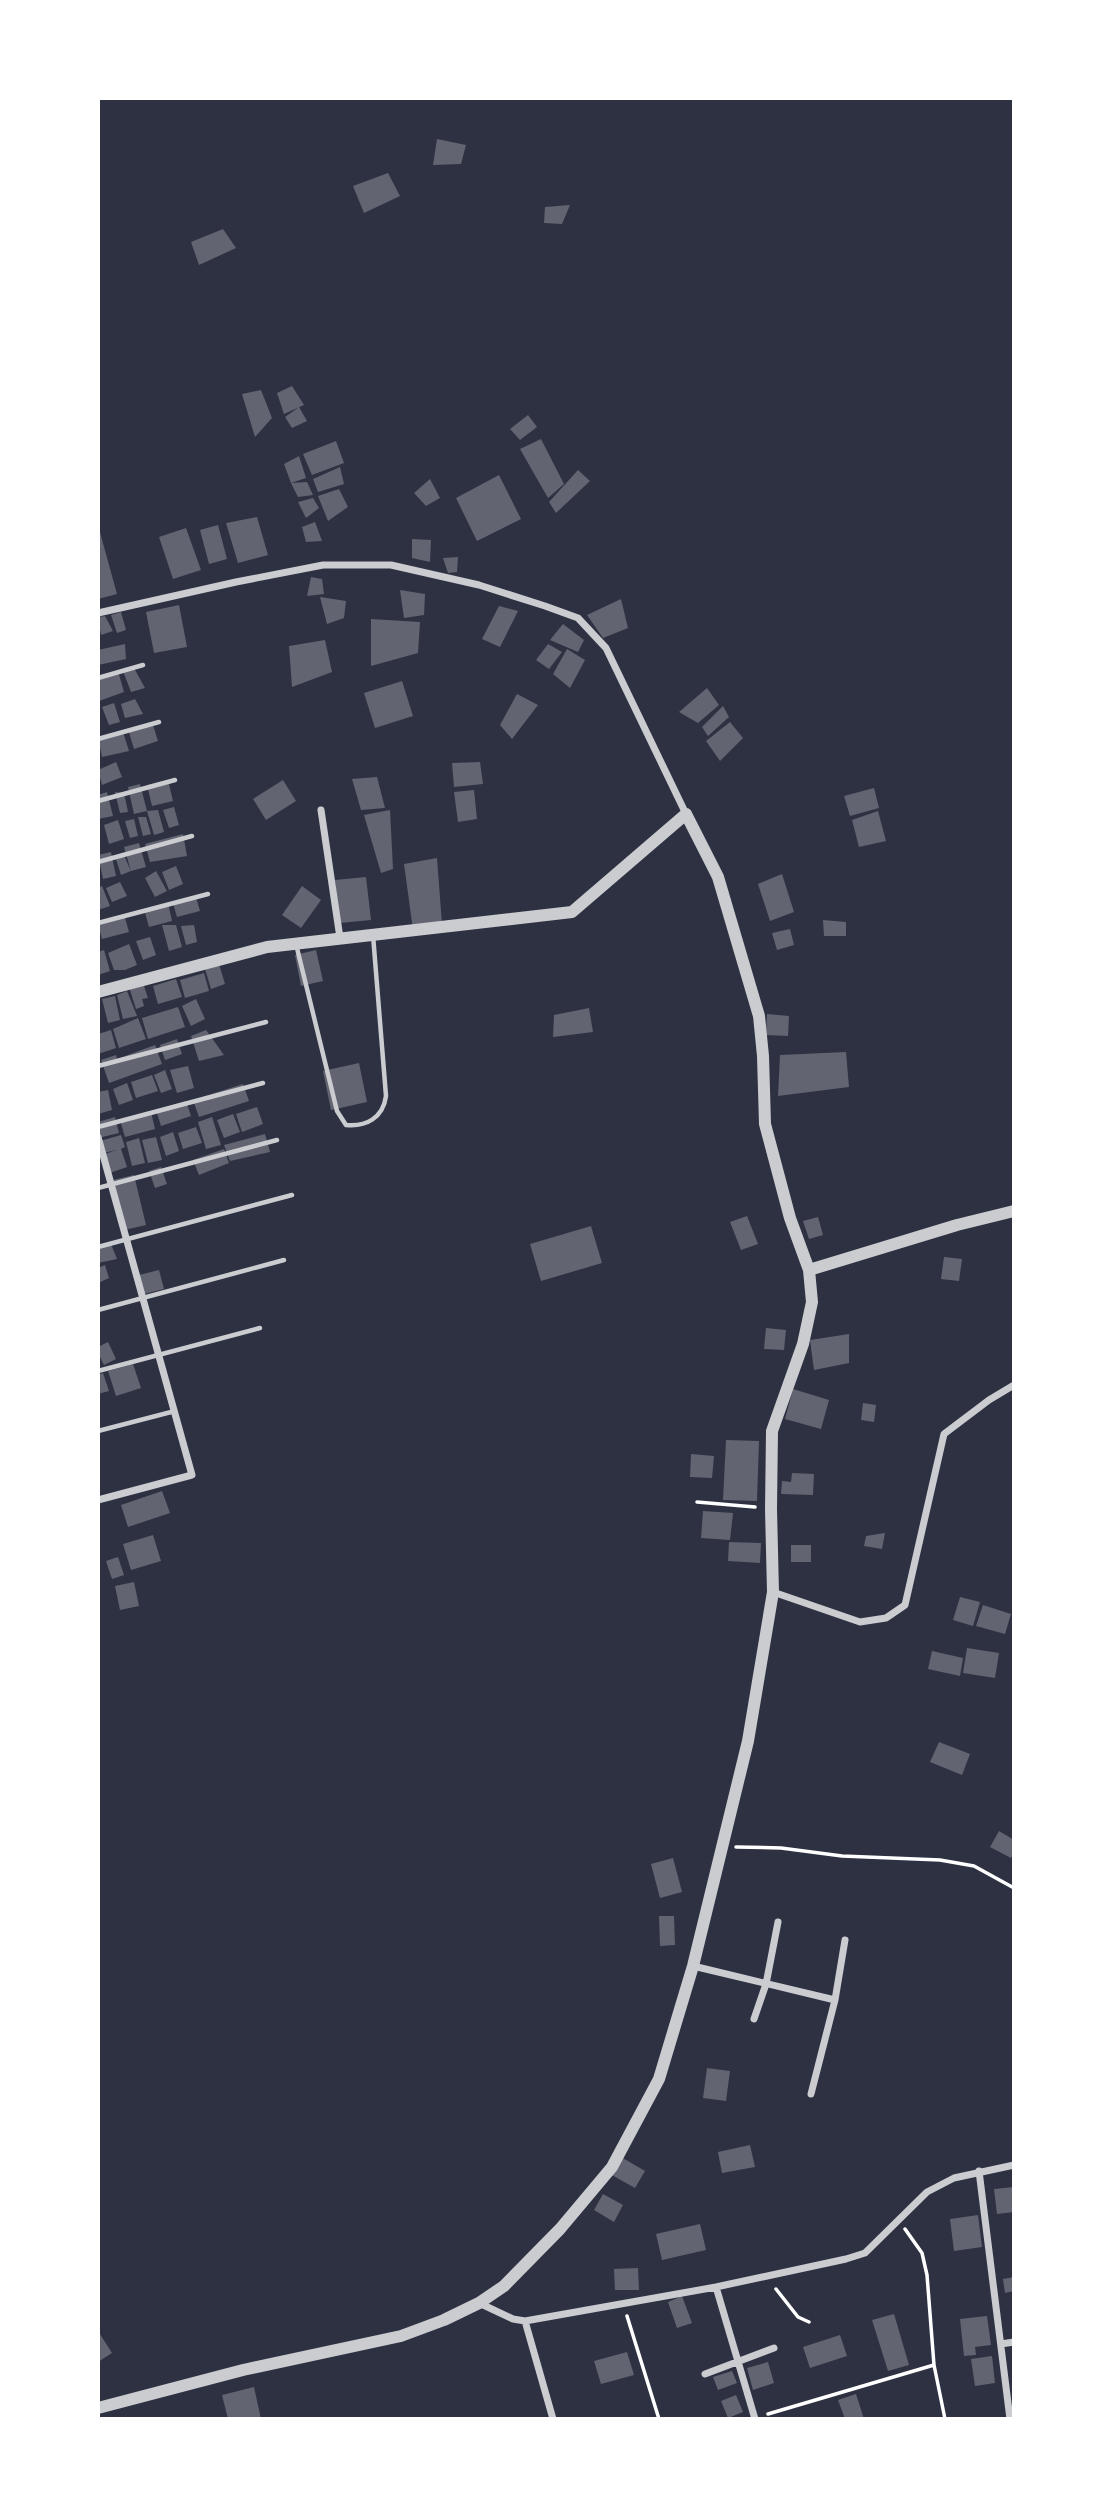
<svg xmlns="http://www.w3.org/2000/svg" width="1112" height="2517" font-family="Inter,sans-serif">
<style>
.building{fill:#626471}
.lines{fill:none;stroke-linecap:round;stroke-linejoin:round}
.path{stroke:#fff;stroke-width:3.5}
.service{stroke:#caccd0;stroke-width:4.5}
.minor{stroke:#caccd0;stroke-width:7}
.tertiary{stroke:#caccd0;stroke-width:12}
</style>
<rect width="100%" height="100%" fill="#2d3142"/>
<path class="building" d="M437,139L466,145L461,164L433,165Z
M388,173L400,196L364,213L353,186Z
M570,205L562,224L544,223L545,207Z
M223,229L236,248L199,265L191,242Z
M292,386L304,405L284,414L277,393Z
M261,390L272,418L255,437L242,394Z
M299,407L307,421L292,428L285,417Z
M528,415L537,427L520,440L510,429Z
M541,439L564,484L548,498L520,449Z
M336,441L344,463L312,475L303,454Z
M299,456L306,478L291,483L284,464Z
M340,467L344,484L318,492L313,479Z
M578,470L590,481L556,513L549,502Z
M499,475L521,519L477,541L456,498Z
M430,479L440,498L426,506L414,493Z
M307,482L313,495L298,497L291,483Z
M339,489L348,507L328,521L318,496Z
M313,498L319,508L306,518L298,502Z
M257,517L268,555L238,563L226,523Z
M315,522L322,541L306,542L302,527Z
M98,525L117,594L98,599Z
M218,525L227,559L209,564L200,530Z
M186,528L201,570L173,579L159,537Z
M412,539L431,540L430,562L412,558Z
M458,557L457,572L448,573L443,558Z
M311,577L322,579L324,594L307,596Z
M400,590L425,594L424,615L404,618Z
M320,597L346,601L344,618L327,624Z
M621,599L628,628L603,638L587,615Z
M179,605L187,647L154,653L146,612Z
M499,606L518,611L500,647L482,639Z
M121,612L126,630L117,633L111,615Z
M105,616L113,631L101,635L98,617Z
M371,619L420,622L418,653L371,666Z
M563,624L584,640L578,652L550,640Z
M325,640L332,672L292,687L289,646Z
M125,644L126,659L98,665V650Z
M548,644L562,652L549,669L536,660Z
M567,649L585,660L570,688L553,674Z
M134,668L145,688L131,692L123,671Z
M118,671L124,692L99,701L98,679Z
M402,681L413,716L375,728L364,693Z
M707,688L719,705L698,723L679,712Z
M517,694L538,705L512,739L500,725Z
M135,699L143,714L125,718L121,704Z
M114,703L120,722L109,725L102,707Z
M723,706L729,717L708,736L702,727Z
M152,722L158,741L134,749L128,729Z
M730,722L743,738L720,761L706,741Z
M123,732L129,751L102,757L98,738Z
M116,762L122,777L102,785L98,770Z
M480,762L483,784L454,787L452,763Z
M377,777L385,808L361,810L352,779Z
M168,780L173,801L152,806L147,785Z
M283,780L296,801L266,820L253,799Z
M140,784L147,811L134,814L128,787Z
M874,788L879,808L850,816L844,796Z
M474,790L477,819L458,822L454,792Z
M107,792L113,816L98,819V795Z
M115,792L124,793L128,812L120,813Z
M174,807L179,825L169,828L163,810Z
M158,810L164,832L154,835L147,811Z
M390,810L393,869L381,873L364,815Z
M878,811L886,841L859,847L852,820Z
M138,817H146L151,834L143,836Z
M134,819L138,836L130,838L125,821Z
M118,820L124,839L109,844L104,825Z
M183,834L187,856L150,862L145,844Z
M139,843L146,867L131,871L124,847Z
M111,852L116,876L103,879L98,855Z
M123,853L131,871L121,875L115,856Z
M437,858L442,924L413,930L404,864Z
M176,866L183,884L169,890L162,872Z
M156,871L167,891L155,897L145,878Z
M782,874L794,912L770,921L758,884Z
M366,877L371,920L340,923L335,880Z
M120,882L127,896L112,902L106,888Z
M102,886L110,906L98,910V888Z
M302,886L321,900L301,928L282,915Z
M196,897L200,911L177,917L173,903Z
M168,903L172,921L149,927L144,909Z
M124,914L129,932L102,939L98,924Z
M823,920L846,922V936H824Z
M162,925H176L182,947L169,951Z
M194,925L197,942L186,945L181,926Z
M790,929L794,945L777,950L772,933Z
M150,937L156,955L143,960L136,941Z
M129,944L137,965L125,970H114L108,953Z
M104,950L110,971L98,975V952Z
M316,950L323,981L301,986L295,955Z
M219,964L225,984L211,989L205,969Z
M204,973L209,991L185,998L180,980Z
M176,979L182,997L158,1004L153,986Z
M143,983L148,998L142,999L144,1006L136,1009L129,987Z
M127,991L137,1016L123,1019L117,995Z
M115,996L120,1020L108,1023L102,999Z
M196,999L205,1019L191,1026L182,1006Z
M178,1007L185,1027L148,1039L142,1018Z
M589,1008L593,1032L553,1037L554,1015Z
M767,1014L789,1016L788,1036L766,1035Z
M138,1018L146,1039L119,1048L113,1029Z
M111,1030L116,1048L98,1054V1034Z
M206,1030L224,1055L199,1061L191,1036Z
M177,1039L182,1054L165,1060L160,1045Z
M155,1045L162,1064L109,1083L101,1060L116,1055L117,1059Z
M846,1052L849,1087L778,1096L780,1055Z
M359,1063L367,1102L331,1110L323,1071Z
M188,1066L194,1088L177,1093L170,1070Z
M165,1070L172,1089L161,1093L154,1075Z
M152,1075L158,1091L136,1098L131,1082Z
M127,1083L133,1100L119,1105L113,1089Z
M243,1084L249,1101L199,1117L193,1100Z
M108,1090L112,1110L98,1114V1092Z
M186,1101L191,1116L161,1126L156,1110Z
M257,1107L263,1124L242,1132L236,1114Z
M151,1112L155,1129L125,1137L120,1120Z
M233,1114L240,1132L224,1138L217,1120Z
M115,1117L119,1133L98,1138V1122Z
M212,1117L221,1145L206,1149L198,1122Z
M196,1127L202,1143L183,1149L178,1133Z
M173,1132L179,1151L166,1156L160,1137Z
M265,1134L270,1152L230,1161L224,1145Z
M121,1135L125,1147L121,1149L127,1167L107,1174L100,1156L116,1150L104,1153L100,1141Z
M156,1137L162,1160L148,1163L142,1140Z
M139,1138L145,1163L132,1166L126,1142Z
M224,1149L229,1163L199,1175L193,1160Z
M161,1167L167,1184L155,1188L149,1171Z
M134,1175L146,1225L124,1230L113,1180Z
M747,1216L758,1244L741,1250L730,1222Z
M818,1217L823,1235L809,1239L803,1221Z
M591,1226L602,1263L541,1281L530,1244Z
M111,1244L117,1259L98,1263V1247Z
M944,1257L962,1259L959,1281L941,1279Z
M105,1265L109,1278L98,1283V1268Z
M159,1270L164,1289L140,1295L135,1276Z
M766,1328L786,1330L784,1350L764,1349Z
M849,1334V1363L814,1370L810,1340Z
M108,1342L116,1359L104,1365L98,1353V1347Z
M133,1364L141,1388L116,1396L108,1371Z
M103,1373L109,1391L98,1394V1375Z
M793,1389L829,1400L821,1429L785,1419Z
M863,1403L876,1405L874,1422L861,1420Z
M726,1440L759,1441L757,1501L723,1500Z
M691,1454L714,1456L712,1478L690,1477Z
M792,1473L814,1474L813,1495L781,1494L782,1481L791,1482Z
M162,1491L170,1513L128,1527L121,1505Z
M703,1511L733,1513L730,1540L701,1538Z
M885,1533L882,1549L864,1546L866,1536Z
M153,1535L161,1561L131,1570L123,1544Z
M729,1542L761,1543L760,1563L728,1561Z
M791,1545H811V1562H791Z
M118,1557L124,1575L112,1579L106,1561Z
M134,1582L139,1606L120,1610L115,1586Z
M960,1597L980,1602L973,1626L953,1620Z
M983,1605L1011,1614L1005,1634L976,1626Z
M967,1648L999,1653L995,1678L963,1673Z
M932,1651L963,1658L960,1676L928,1669Z
M939,1742L970,1754L962,1775L930,1762Z
M999,1831L1014,1840V1852L1011,1858L990,1847Z
M673,1858L682,1892L660,1898L651,1864Z
M659,1916H674L675,1945L660,1946Z
M707,2068L730,2071L726,2101L703,2098Z
M750,2145L755,2167L722,2173L718,2152Z
M621,2157L645,2171L635,2188L610,2174Z
M1014,2187V2212L997,2214L994,2189Z
M603,2194L623,2205L614,2222L594,2210Z
M978,2215L982,2247L954,2251L950,2219Z
M700,2224L706,2250L662,2260L656,2234Z
M638,2268L639,2290H615L614,2269Z
M1014,2277V2291L1005,2293L1003,2279Z
M682,2296L692,2323L677,2328L668,2302Z
M894,2314L909,2365L888,2371L872,2320Z
M987,2316L991,2345L975,2347L976,2355L964,2356L960,2319Z
M98,2331L112,2353L98,2362Z
M840,2335L847,2356L810,2368L803,2347Z
M627,2352L634,2375L601,2384L594,2361Z
M992,2356L995,2383L975,2386L971,2359Z
M768,2362L774,2383L753,2390L747,2368Z
M732,2371L737,2383L718,2390L713,2377Z
M254,2387L261,2419H228L222,2395Z
M856,2394L864,2419H845L838,2400Z
M736,2395L743,2412L728,2418L721,2401Z"/>
<g class="lines">
<path class="path" d="M697,1502L755,1507
M736,1847L781,1848L842,1856L940,1860L974,1866L1014,1888
M905,2229L922,2253L927,2275L934,2365L945,2419
M776,2289L798,2317L809,2322
M627,2316L659,2419
M768,2414L934,2365"/>
<path class="service" d="M98,678L143,665
M98,739L159,722
M98,801L175,780
M98,862L192,836
M98,923L208,894
M296,944L337,1111L346,1125C366,1127 383,1118 386,1096L373,935
M98,1066L266,1022
M98,1127L263,1083
M98,1188L277,1140
M98,1247L292,1195
M98,1310L284,1260
M98,1371L260,1328
M98,1431L175,1411"/>
<path class="minor" d="M98,613L236,582L323,565H391L479,585L545,606L578,618L606,648L686,814
M321,810L340,938
M98,1137L192,1475L98,1500
M773,1592L860,1622L886,1618L905,1605L944,1434L989,1400L1014,1385
M693,1966L835,2000
M754,2019L766,1984L778,1922
M811,2094L835,2000L845,1940
M979,2171L1010,2419
M716,2287L755,2419
M479,2303L513,2319L525,2321L716,2287L846,2259L865,2253L927,2192L954,2178L1014,2165
M525,2321L553,2419
M1001,2344L1014,2342
M705,2374L774,2348"/>
<path class="tertiary" d="M98,992L267,947L572,912L686,814L718,877L759,1016L763,1056L765,1124L790,1218L809,1270L812,1302L803,1344L772,1431L771,1509L773,1592L748,1741L693,1966L659,2079L612,2167L560,2229L504,2286L479,2303L444,2320L401,2336L243,2370L98,2408
M809,1270L957,1225L1014,1211"/>
</g>
<rect width="1112" height="2517" fill="none" stroke="#ffffff" stroke-width="200"/>
</svg>
